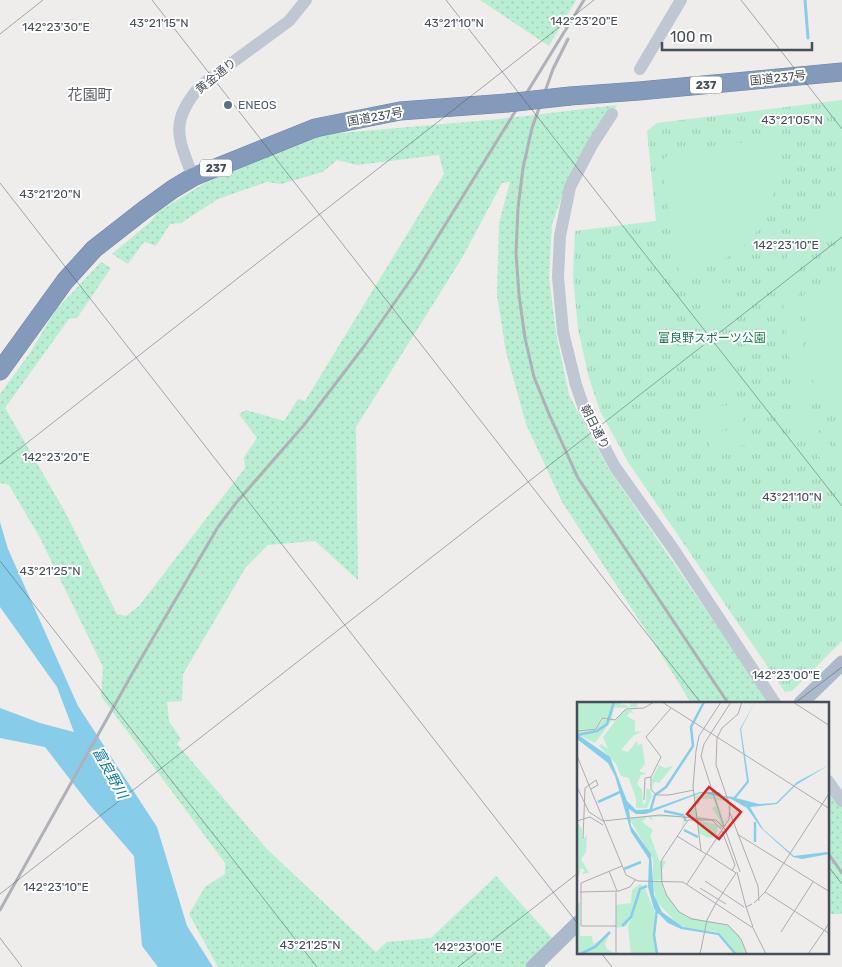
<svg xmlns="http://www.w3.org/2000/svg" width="842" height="967" font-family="Rubik,'Noto Sans JP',sans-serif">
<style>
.grass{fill:url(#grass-dots)}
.park{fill:url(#park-tufts)}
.garden{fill:#b9eed2}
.water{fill:#87cdea}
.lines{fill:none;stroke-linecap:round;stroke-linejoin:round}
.stream{stroke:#87cdea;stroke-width:3}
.highway-casing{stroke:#6f85a7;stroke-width:19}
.minor{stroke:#bfc7d2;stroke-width:12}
.major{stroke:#acb9cb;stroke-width:15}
.highway{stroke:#849abb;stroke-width:18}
.rail{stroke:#aeb1b7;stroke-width:3}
.highway-bridge-casing{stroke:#6f85a7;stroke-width:19;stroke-linecap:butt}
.highway-bridge{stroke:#849abb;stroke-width:18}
.ticks{fill:none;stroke:#454e59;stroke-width:1;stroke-opacity:0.45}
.service-dot{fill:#5c6f8a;stroke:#fff;stroke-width:2}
.labels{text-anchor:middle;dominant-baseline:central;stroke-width:4;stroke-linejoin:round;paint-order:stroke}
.shield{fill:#fff;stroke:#7d838b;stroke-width:1}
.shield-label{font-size:11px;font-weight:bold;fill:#454e59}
.street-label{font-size:12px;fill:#454e59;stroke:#fff}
.service-label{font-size:12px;fill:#4e5e75;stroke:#fff;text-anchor:start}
.park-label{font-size:12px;fill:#177950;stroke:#fff}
.water-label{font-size:14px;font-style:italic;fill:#0d78a4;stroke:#fff}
.quarter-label{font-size:15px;fill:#595c61;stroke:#fff}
.inset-river{fill:none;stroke:#87cdea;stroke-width:2.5}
.inset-road{fill:none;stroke:#abadb1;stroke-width:1}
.view{fill:#d62828;fill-opacity:0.15;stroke:#d62828;stroke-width:2.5}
.inset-edge{fill:none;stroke:#454e59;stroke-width:2.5}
.ticks-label{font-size:12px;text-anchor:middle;fill:#454e59;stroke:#fff;stroke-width:4;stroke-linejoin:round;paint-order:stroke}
</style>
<defs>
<pattern id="grass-dots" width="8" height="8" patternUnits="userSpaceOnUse" patternTransform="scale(1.25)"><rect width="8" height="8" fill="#b9eed2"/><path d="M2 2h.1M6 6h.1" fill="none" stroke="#a0ceb7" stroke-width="1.8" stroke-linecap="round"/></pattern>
<pattern id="park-tufts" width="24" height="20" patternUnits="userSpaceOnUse" patternTransform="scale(1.25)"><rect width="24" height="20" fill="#b9eed2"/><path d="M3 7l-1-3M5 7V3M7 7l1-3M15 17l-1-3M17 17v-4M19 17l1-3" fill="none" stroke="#a0ceb7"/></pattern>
</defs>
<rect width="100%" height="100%" fill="#efecec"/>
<path class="grass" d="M480,0H576L549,46Z
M617,105L566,185L552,224L549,277L556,333L569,395L608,468L770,703H691L651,638L562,502L526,424L506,352L497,295L499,223L510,182L502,183L462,258L356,427L358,580L315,541L268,545L246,567L183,674L182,701L167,702L169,721L181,739L177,744L267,849L376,952L387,942L431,938L496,876L553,939L524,967H218L189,914L205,887L225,874V863L101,696L103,667L40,538L9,485L0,483V394L30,353L55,311L101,262L111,268L77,318L69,319L5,408L64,510L117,614L126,616L139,606L245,468L244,457L257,438L239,414L246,410L284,421L298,399L305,401L444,174L439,155L357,165L337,160L323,172L281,184L267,182L218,199L181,223L170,224L156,246L144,242L128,264L112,254L150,222L158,212L203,184L318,135L500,119Z
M828,787L842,807V914H828Z"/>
<path class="park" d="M842,100V641L792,691L785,692L628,462L600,411L589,378L578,329L573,276L575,231L656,221L647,131L657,123Z"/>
<path class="garden" d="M777,138C780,161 778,181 771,203C755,248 724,265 679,273L662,164L669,152Z
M842,211V227C815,234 800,254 797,281L810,412C815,431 825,444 842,453V470C817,462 802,440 796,416L781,286C782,248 805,219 842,211Z
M729,283L730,299L694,302L693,286Z
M842,290V397L815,400L804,294Z
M731,308L733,324L697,328L695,312Z
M735,342L737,359L701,362L699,346Z
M738,370L739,386L704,390L702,374Z
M741,404L743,421L707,425L706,408Z
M744,429L746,445L710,449L708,432Z"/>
<path class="water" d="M0,522L8,549L78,706L157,827L187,926L213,967H158L142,946L134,856L89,804L45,747L0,738V708L40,723L74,732L57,687L0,607Z"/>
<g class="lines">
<path class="stream" d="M805,0L808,38"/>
<g class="highway-casing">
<path id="highway" d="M570,96L639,91L842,72
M0,371L65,281L94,249L144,210L173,189L193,177L315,128L400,111L507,103"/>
</g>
<path class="minor" d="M640,69L681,0
M612,114L592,145L570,187L560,236L558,277L563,332L576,385L585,411L615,467L674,550L775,703
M193,177C177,136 170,122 200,86L289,21L306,0
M828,781L842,801"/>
<path class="major" d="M801,703L842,663
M533,967L578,923"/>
<use href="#highway" class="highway"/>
<path class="rail" d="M568,39L553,69L532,128L523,168L518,208L516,253L519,295L525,338L534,377L549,414L578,478L728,703
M828,853L842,873
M0,910L132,674L218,527L236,503L304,425L365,345L416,272L584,0"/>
<g class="highway-bridge-casing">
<path id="highway-bridge" d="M507,103L570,96"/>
</g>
<use href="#highway-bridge" class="highway-bridge"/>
</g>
<path class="ticks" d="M152,0L701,703M446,0L842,506M741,0L842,129M0,34L43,0M0,183L578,924M0,464L594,0M0,561L317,967M795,703L842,667M828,866L842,884M0,894L842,237M0,938L22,967M601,953L612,967M458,967L578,873"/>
<circle class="service-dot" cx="228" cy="105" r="5"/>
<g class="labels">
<g class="shield">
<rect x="690" y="76.5" width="32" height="17" rx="4"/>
<rect x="200" y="159.5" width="32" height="17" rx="4"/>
</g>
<g class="shield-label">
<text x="706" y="85">237</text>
<text x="216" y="168">237</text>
</g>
<g class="street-label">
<text transform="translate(216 76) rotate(-39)">黄金通り</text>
<text transform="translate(778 78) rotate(-6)">国道237号</text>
<text transform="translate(375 117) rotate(-10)">国道237号</text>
<text transform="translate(595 427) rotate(63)">朝日通り</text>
</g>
<g class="service-label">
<text x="238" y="105">ENEOS</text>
</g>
<g class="park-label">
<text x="712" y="338">富良野スポーツ公園</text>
</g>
<g class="water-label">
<text transform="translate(110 773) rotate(61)">富良野川</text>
</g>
<g class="quarter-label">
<text x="90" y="95">花園町</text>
</g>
</g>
<g transform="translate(577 702)">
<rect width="252" height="252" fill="#efecec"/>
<path d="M125,92L150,97L153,111L144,127L141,121L133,118L109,115L105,126L107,115H74L77,119L70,115L65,120L76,128L73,133L83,161L86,158L89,160L84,169L85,178H76V157L52,116L84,113L111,114L118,105L121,114L144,120L135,106L139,104L136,97H123L122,103L119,104L118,94ZM140,98L150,99L152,112L147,120ZM76,179H85L86,187L101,208L110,215L151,223L162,233L170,252H160L140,230L109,226L99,220L79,199Z" fill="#b9eed2" fill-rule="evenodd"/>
<path d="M0,0H45L44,4L46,2L53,5L54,0H61L60,5L37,6L35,17L23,16L20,26L0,28ZM53,7L57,12L53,10L50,14L58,19V30L66,29L56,34L44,48L51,50L60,39L61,43L65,42L68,62L62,69L70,72L64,73L60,82L65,88L66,103L69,100V86L73,88L75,94L70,106H59V97L52,76L44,74L39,62L22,44L24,42L31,47L26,35L46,9ZM25,17L35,18L18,41L0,32V29L20,27ZM82,63L88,66L96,64L82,81L77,80L76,88L75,77ZM0,120L5,127V139L10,133L9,150L4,157L12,171L5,172L8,168L4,166L0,179ZM0,201H3V234H15L16,242L32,233L28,242L30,247L37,251L0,252Z" fill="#b9eed2"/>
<path d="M121,118L141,123L139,135L131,136L122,131ZM63,182L67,185L61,190L50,224L39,226V203L54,201L55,188ZM68,186L80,216L76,230L80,252H54L51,225L63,190ZM0,206H3V252H0Z" fill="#b9eed2"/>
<path d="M178,0L164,27L172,80L159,96L182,102L199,101L220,80L252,63L219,83L200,102L173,105L186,127L217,154L250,150L252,152L225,157L216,155L184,126L170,106L154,97L124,91L69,112H59L52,107L54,124L74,152L77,193L85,210L106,225L142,231L160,252H157L141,233L104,227L91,221L77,207L71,185L72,157L54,130L38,74L31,61L0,37V32L33,55L50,99L59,108L75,107L123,90H142L145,93H138L157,95L170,79L163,27Z" fill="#87cdea"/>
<path class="inset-river" d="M0,33L20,29L30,22L37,0M21,100L43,90M87,109L106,113L109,119M73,110L78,93L89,85L116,44L114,25L127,0M178,120V140M107,128L121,135M47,167L64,160M80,207L77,233L80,252M45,224L54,215L63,187L70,184M3,252L18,245L33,230"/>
<path class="inset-road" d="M85,0L253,107M216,0L253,24M94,6L69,35L84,55L74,75V88L80,93H92L117,88M0,29L19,27L25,16L38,18L49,7L67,6L77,0M0,54L49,173L61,179L106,180L176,226L189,252M0,85L12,110L26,119L83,113L139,118L148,127L163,170M67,98L68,76L74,75M153,111L181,184L182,199M0,119L13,115L26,123M147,125L124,54L127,42L154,0M144,127L135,118H111L84,159L85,181L90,194L102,210L115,217L151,223L164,237L170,252M145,129L158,163L155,169M160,132L253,190M100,134L124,149M6,137L8,86L19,78L21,83L14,87M129,152L124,149L116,85L119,49L122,34L144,0M130,152L159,171L139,201M32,169L40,189M160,170L169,205L175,202M128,179L167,205M110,182L152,117L153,104L139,63L140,36L145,26L161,12L165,0M123,186L149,202M3,190L42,189L53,185L58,178M188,190L253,90M177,201L188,190L253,232M169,205L176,225M39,224H4V181L45,164M204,230L236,180M39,252V190M123,252L130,218L139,201M231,252L253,220"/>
<path class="view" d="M132,85L164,110L142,137L110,112Z"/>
<rect width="252" height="252" class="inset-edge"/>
</g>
<g class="ticks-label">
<text x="584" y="25">142°23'20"E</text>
<text x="159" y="27">43°21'15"N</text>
<text x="454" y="27">43°21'10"N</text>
<text x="56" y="31">142°23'30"E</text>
<text x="792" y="124">43°21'05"N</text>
<text x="50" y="198">43°21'20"N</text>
<text x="786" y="249">142°23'10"E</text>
<text x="56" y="461">142°23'20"E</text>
<text x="792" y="501">43°21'10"N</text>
<text x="50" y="575">43°21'25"N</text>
<text x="786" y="679">142°23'00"E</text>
<text x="56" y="891">142°23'10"E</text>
<text x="310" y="949">43°21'25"N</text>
<text x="468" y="951">142°23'00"E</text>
</g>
<path d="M662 42v8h150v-8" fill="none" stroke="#454e59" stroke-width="2.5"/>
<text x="670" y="42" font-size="15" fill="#454e59" stroke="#ffffff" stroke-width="4" paint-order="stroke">100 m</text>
</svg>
